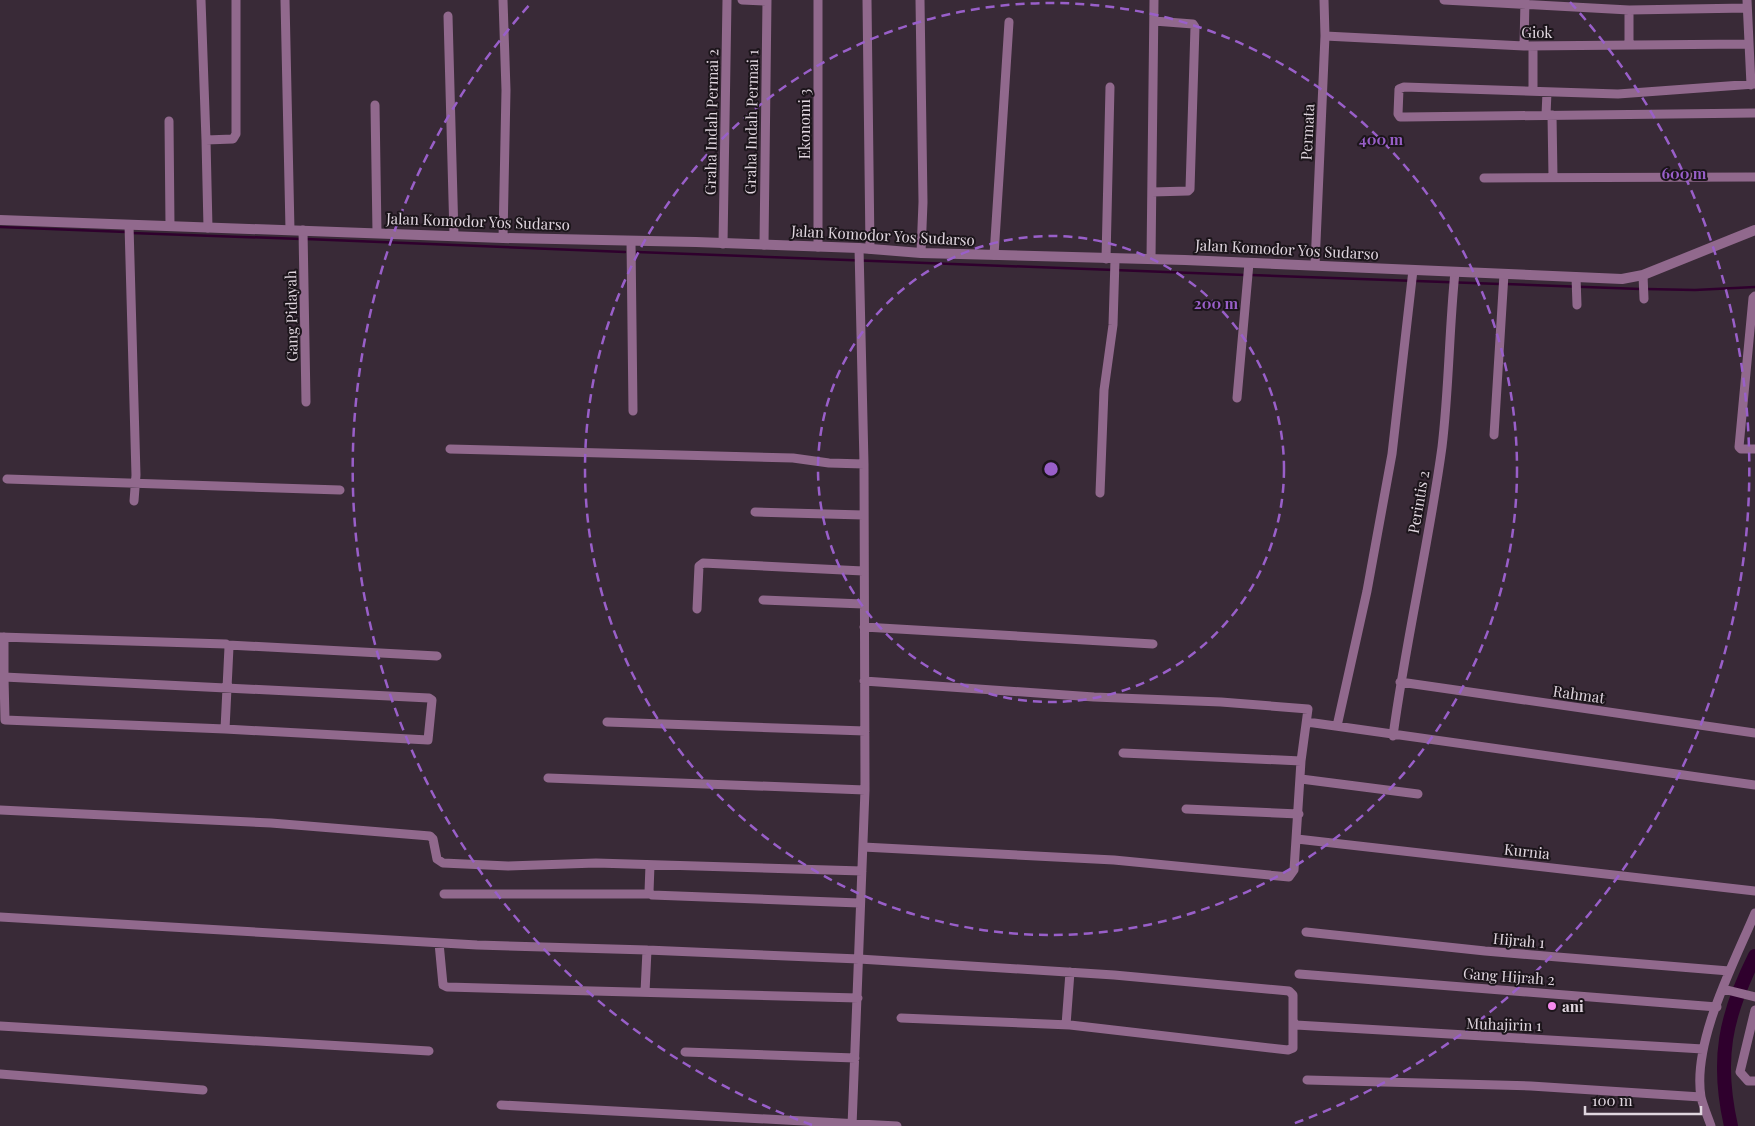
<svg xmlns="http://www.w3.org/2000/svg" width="1755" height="1126" font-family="'Playfair Display',serif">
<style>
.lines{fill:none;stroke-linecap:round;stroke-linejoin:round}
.stream{stroke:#2f002d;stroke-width:2.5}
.river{stroke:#2f002d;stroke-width:14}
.minor{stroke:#91698d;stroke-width:9}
.tertiary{stroke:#91698d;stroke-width:10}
.ring{fill:none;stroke:#995fc9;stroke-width:2.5;stroke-dasharray:9 6}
.poi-dot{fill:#f689ee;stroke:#1c151b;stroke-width:2}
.labels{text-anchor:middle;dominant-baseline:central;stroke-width:4;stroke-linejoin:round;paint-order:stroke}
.street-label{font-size:15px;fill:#e0d6df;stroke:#1c151b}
.poi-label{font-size:15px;font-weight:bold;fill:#e0d6df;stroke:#1c151b;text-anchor:start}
.centre{fill:#995fc9;stroke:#1c151b;stroke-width:2.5}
.ring-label{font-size:15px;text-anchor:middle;font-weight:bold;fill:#995fc9;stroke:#1c151b;stroke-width:4;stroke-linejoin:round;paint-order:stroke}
</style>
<rect width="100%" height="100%" fill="#392a37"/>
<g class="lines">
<path class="stream" d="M0,227L126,232
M131,233L301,239
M306,239L625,252
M637,252L1245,275
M1251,275L1500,284
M1506,284L1640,289
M1646,289L1695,290L1755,287"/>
<path class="river" d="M1731,1126C1716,1060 1725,1016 1755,956"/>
<path class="minor" d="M201,0L206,140
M285,0L290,230
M742,0L766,1
M867,0L870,249
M920,0L923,202L921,253
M1444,0L1629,10L1747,8
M1747,0L1751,85
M1629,10V45
M448,16L454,236
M1325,36L1524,46L1748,44
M1524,46L1525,0
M1533,46V91
M1755,84L1618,94L1404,87L1399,89L1398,114L1400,117H1405L1755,113
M375,105L377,233
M1546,115L1547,92
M1552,115L1553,177
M169,121L170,226
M1484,178L1755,177
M1152,192L1188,191L1190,189L1195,27L1193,24L1154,21
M129,225L136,475L134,501
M208,228L206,140L233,139L236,134V0
M303,230L306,402
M503,238L506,90L503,0
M631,241L633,411
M723,244L727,0
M764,245L767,0
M818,247V0
M994,255L1009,22
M1106,259L1110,87
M1151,259L1154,0
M1315,265L1325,36L1324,0
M1643,275L1644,299
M1576,277L1577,305
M1755,296L1753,298L1739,447L1741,449H1755
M1237,398L1249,263
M1494,435L1504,274
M450,449L793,458L829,463L864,464
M7,479L340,490
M1100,493L1104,390L1113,325L1115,260
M755,512L863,515
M763,600L863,604
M697,609L699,566L703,563L863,571
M864,627L1153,644
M0,637L226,644L229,647L225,729L428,740L432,700L429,698L4,677L5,720L225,729
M4,637V677
M228,645L437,656
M1400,682L1755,733
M607,722L865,731
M1307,722L1755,785
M1337,726L1367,591L1392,454L1413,270
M1393,736C1406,639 1429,543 1442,447C1449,389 1449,330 1455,272
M1123,753L1301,761
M548,778L865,790
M1301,779L1418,794
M1186,809L1299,814
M0,810L271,823L430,836L433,839L437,859L443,863L508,866L596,863L862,871
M1297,839L1755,891
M863,847L1114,860L1289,877L1294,870L1301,761L1308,709L1221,702L1094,697L864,681
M650,865L649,892L652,895L859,903
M444,894H650
M0,917L477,945L647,950L859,959L1114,975L1289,991L1293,995V1021L1296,1025L1703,1049
M1306,932L1485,951L1729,971
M439,943L443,985L447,987L858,998
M1299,974L1717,1007
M1723,989L1755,997
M645,992L647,950
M1755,1010L1740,1072L1748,1081H1755
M901,1018L1070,1025L1288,1050L1293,1048V1021
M1066,1025L1070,972
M0,1026L429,1051
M685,1052L855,1058
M0,1074L203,1090
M1307,1080L1531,1086L1701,1097
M501,1105L897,1126
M852,1126L865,790L864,464L859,248
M1711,1126C1708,1117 1703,1106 1701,1097C1692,1042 1734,963 1755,913"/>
<path class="tertiary" d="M0,220L503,238L696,242L859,248L921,253L1185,260L1622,279L1643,275L1755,230"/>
</g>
<g class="ring">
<circle cx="1051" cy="469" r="233"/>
<circle cx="1051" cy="469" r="466"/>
<path d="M812 1125A698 698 0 0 1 532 2M1570 2A698 698 0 0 1 1290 1125"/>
</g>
<circle class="poi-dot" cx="1552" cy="1006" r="5"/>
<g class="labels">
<g class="street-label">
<text x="1537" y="32">Giok</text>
<text transform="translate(711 122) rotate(-89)">Graha Indah Permai 2</text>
<text transform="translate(751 122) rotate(-89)">Graha Indah Permai 1</text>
<text transform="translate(804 124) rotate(-90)">Ekonomi 3</text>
<text transform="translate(1307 132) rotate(-87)">Permata</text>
<text transform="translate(478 221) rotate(2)">Jalan Komodor Yos Sudarso</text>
<text transform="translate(883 235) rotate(3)">Jalan Komodor Yos Sudarso</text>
<text transform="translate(1287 249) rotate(3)">Jalan Komodor Yos Sudarso</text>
<text transform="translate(291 316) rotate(-91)">Gang Pidayah</text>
<text transform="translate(1418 502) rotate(-80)">Perintis 2</text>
<text transform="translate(1579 694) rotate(8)">Rahmat</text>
<text transform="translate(1527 851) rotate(6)">Kurnia</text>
<text transform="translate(1519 940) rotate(5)">Hijrah 1</text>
<text transform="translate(1509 976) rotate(4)">Gang Hijrah 2</text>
<text transform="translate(1504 1024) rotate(2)">Muhajirin 1</text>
</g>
<g class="poi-label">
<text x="1562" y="1006">ani</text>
</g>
</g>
<circle cx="1051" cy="469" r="8" class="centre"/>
<g class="ring-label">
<text x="1381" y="145">400 m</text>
<text x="1684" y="179">600 m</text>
<text x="1216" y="309">200 m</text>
</g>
<path d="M1585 1106v8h116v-8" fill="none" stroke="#e0d6df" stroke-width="2.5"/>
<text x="1592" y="1106" font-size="15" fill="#e0d6df" stroke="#1c151b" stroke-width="4" paint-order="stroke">100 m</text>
</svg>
